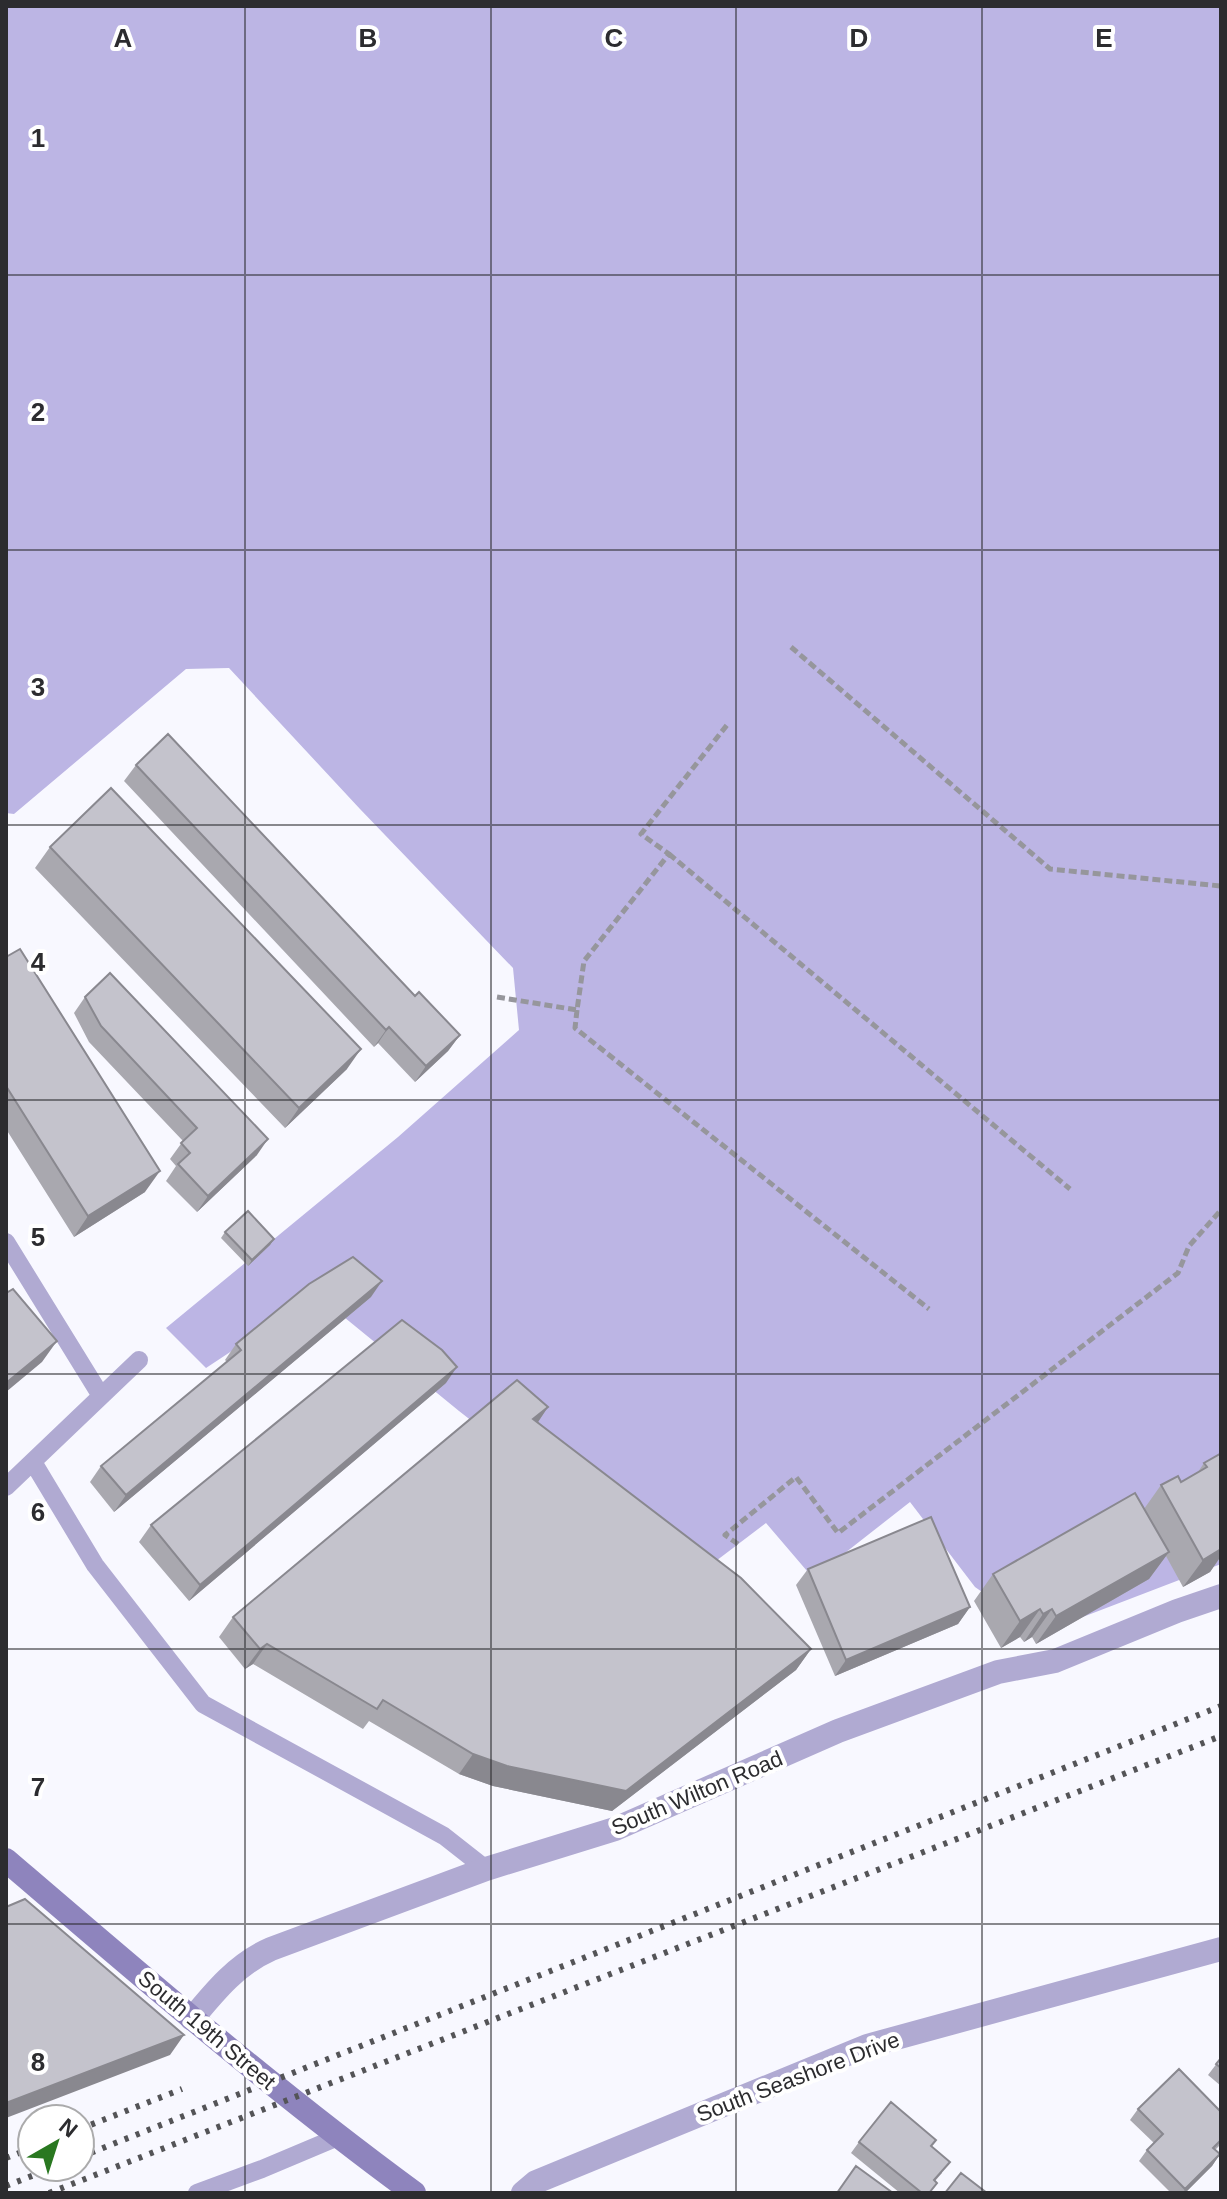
<svg xmlns="http://www.w3.org/2000/svg" width="1227" height="2199" font-family="Helvetica,sans-serif">
<style>
.water{fill:#bcb5e4}
.lines{fill:none;stroke-linecap:round;stroke-linejoin:round}
.path{stroke:#96969c;stroke-width:5;stroke-dasharray:8 4;stroke-linecap:butt}
.lane{stroke:#b0aad2;stroke-width:18}
.street{stroke:#b0aad2;stroke-width:24}
.secondary{stroke:#8e84bd;stroke-width:24}
.rail{stroke:#545457;stroke-width:6;stroke-dasharray:4 8;stroke-linecap:butt}
.wall{fill:#a9a8af}
.shaded-wall{fill:#89888f}
.building{fill:#c4c3cc;stroke:#89888f;stroke-width:2}
.grid{fill:none;stroke:#2c2c2f;stroke-width:2;stroke-opacity:0.55}
.labels{text-anchor:middle;dominant-baseline:central;stroke-width:8;stroke-linejoin:round;paint-order:stroke}
.street-label{font-size:22px;fill:#2c2c2f;stroke:#fff}
.grid-label{font-size:26px;text-anchor:middle;font-weight:bold;fill:#2c2c2f;stroke:#fff;stroke-width:8;stroke-linejoin:round;paint-order:stroke}
</style>
<rect width="100%" height="100%" fill="#f8f8ff"/>
<path class="water" d="M6,6H1221V1564L1041,1633L975,1587L910,1502L813,1578L766,1523L683,1586L459,1411L317,1295L206,1368L166,1328L398,1137L519,1030L513,968L360,809L229,668L186,669L14,814L6,813Z"/>
<g class="lines">
<path class="path" d="M791,647L1050,869L1221,886
M669,854L1070,1189
M497,997L577,1010L584,961L669,854L641,834L727,725
M577,1010L575,1028L929,1309
M738,1544L725,1535L796,1477L838,1533L1178,1273L1189,1246L1221,1210"/>
<path class="lane" d="M6,1242L101,1396
M33,1462L95,1565L203,1704L444,1836L486,1869
M6,1487L139,1360
M197,2193L262,2169L338,2137"/>
<path class="street" d="M192,2019C215,1991 237,1964 271,1949L486,1869L615,1829L838,1731L998,1672L1055,1661L1177,1611L1221,1596
M523,2193L536,2182L867,2046L1221,1949"/>
<path class="secondary" d="M6,1860C139,1974 272,2089 414,2193"/>
<path class="rail" d="M80,2129L182,2089
M80,2157L1221,1706
M6,2158L32,2148
M6,2186L55,2167
M49,2193L1221,1736"/>
</g>
<path class="wall" d="M136,765L415,996L460,1035L448,1051L415,1082L378,1043L374,1047L124,781Z
M50,847L347,1069L285,1128L35,868Z
M6,957L145,1192L74,1237L6,1129Z
M85,997L257,1155L197,1212L166,1181L176,1166L170,1159L183,1141L89,1042L74,1013Z
M225,1232L274,1239L270,1245L248,1266L221,1238Z
M371,1297L114,1512L90,1482L101,1466L227,1362L225,1360L236,1344Z
M446,1383L189,1601L139,1542L151,1525Z
M548,1407L538,1422L811,1649L796,1670L612,1811L493,1786L459,1774L369,1721L363,1729L253,1664L245,1669L219,1637L233,1617Z
M1221,1456V1556L1210,1572L1183,1587L1166,1556L1149,1579L1036,1644L1032,1637L1024,1642L1020,1637L1001,1648L974,1601L993,1574L1144,1509L1161,1485L1181,1482L1198,1472L1204,1463Z
M808,1569L970,1607L958,1624L835,1676L796,1585Z
M1221,2058V2086L1208,2075Z
M1138,2109L1221,2112V2144L1215,2150L1220,2154L1212,2166L1185,2193H1171L1139,2161L1147,2150L1154,2143L1130,2120Z
M859,2142L931,2146L942,2173L935,2181L930,2193H900L851,2153Z"/>
<path class="shaded-wall" d="M389,1027L378,1043L374,1047L386,1030Z
M460,1035L448,1051L415,1082L426,1066Z
M361,1049L347,1069L285,1128L299,1108Z
M268,1139L257,1155L197,1212L208,1196Z
M160,1171L145,1192L74,1237L88,1216Z
M274,1239L270,1245L248,1266L252,1260Z
M382,1281L371,1297L114,1512L126,1495Z
M57,1341L42,1362L6,1392V1383Z
M457,1367L446,1383L189,1601L200,1585Z
M548,1407L534,1428L533,1419Z
M1221,1539V1556L1210,1572L1183,1587L1203,1560Z
M1169,1552L1149,1579L1036,1644L1056,1616Z
M970,1607L958,1624L835,1676L846,1660Z
M1040,1609L1020,1637L1001,1648L1020,1621Z
M1052,1609L1032,1637L1024,1642L1043,1614Z
M267,1644L253,1664L245,1669L260,1649Z
M811,1649L796,1670L612,1811L493,1786L459,1774L473,1754Z
M184,2035L170,2055L6,2118V2103Z
M1220,2154L1212,2166L1185,2193H1182Z"/>
<path class="building" d="M168,734L415,996L419,992L460,1035L426,1066L389,1027L386,1030L136,765Z
M111,788L361,1049L299,1108L50,847Z
M20,949L160,1171L88,1216L6,1086V957Z
M110,973L268,1139L208,1196L178,1164L190,1153L181,1143L197,1128L101,1026L85,997Z
M248,1211L274,1239L252,1260L225,1232Z
M353,1257L382,1281L126,1495L101,1466L241,1350L236,1344L309,1284Z
M6,1289L8,1292L13,1289L57,1341L6,1383Z
M402,1320L442,1350L457,1367L200,1585L151,1525Z
M517,1380L548,1407L533,1419L741,1578L811,1649L626,1791L507,1766L473,1754L383,1700L377,1709L267,1644L260,1649L233,1617Z
M1220,1454L1221,1456V1549L1203,1560L1161,1485L1178,1476L1181,1482L1207,1467L1204,1463Z
M1135,1493L1169,1552L1056,1616L1052,1609L1043,1614L1040,1609L1020,1621L993,1574Z
M931,1517L970,1607L846,1660L808,1569Z
M25,1899L184,2035L6,2103V1907Z
M1221,2058V2068L1216,2064Z
M1179,2069L1221,2112V2140L1213,2148L1220,2154L1185,2189L1147,2150L1163,2134L1138,2109Z
M891,2102L936,2140L931,2146L950,2162L934,2180L937,2183L929,2193H922L859,2142Z
M856,2166L893,2193H837Z
M961,2173L987,2193H945Z"/>
<path class="grid" d="M245,6V2193M491,6V2193M736,6V2193M982,6V2193M6,275H1221M6,550H1221M6,825H1221M6,1100H1221M6,1374H1221M6,1649H1221M6,1924H1221"/>
<g class="labels">
<g class="street-label">
<text transform="translate(697 1793) rotate(-23)">South Wilton Road</text>
<text transform="translate(207 2030) rotate(40)">South 19th Street</text>
<text transform="translate(798 2077) rotate(-21)">South Seashore Drive</text>
</g>
</g>
<g class="grid-label">
<text x="123" y="47">A</text>
<text x="368" y="47">B</text>
<text x="614" y="47">C</text>
<text x="859" y="47">D</text>
<text x="1104" y="47">E</text>
<text x="38" y="147">1</text>
<text x="38" y="421">2</text>
<text x="38" y="696">3</text>
<text x="38" y="971">4</text>
<text x="38" y="1246">5</text>
<text x="38" y="1521">6</text>
<text x="38" y="1796">7</text>
<text x="38" y="2071">8</text>
</g>
<rect width="1227" height="2199" fill="none" stroke="#2c2c2f" stroke-width="16"/>
<g transform="translate(56 2143) rotate(39)"><circle r="38" fill="#ffffff" stroke="#ababac" stroke-width="2"/>
<path d="M0-6L14 30L0 20L-14 30Z" fill="#297820"/>
<text y="-12" font-size="22" font-weight="bold" text-anchor="middle" fill="#2c2c2f">N</text>
</g>
</svg>
